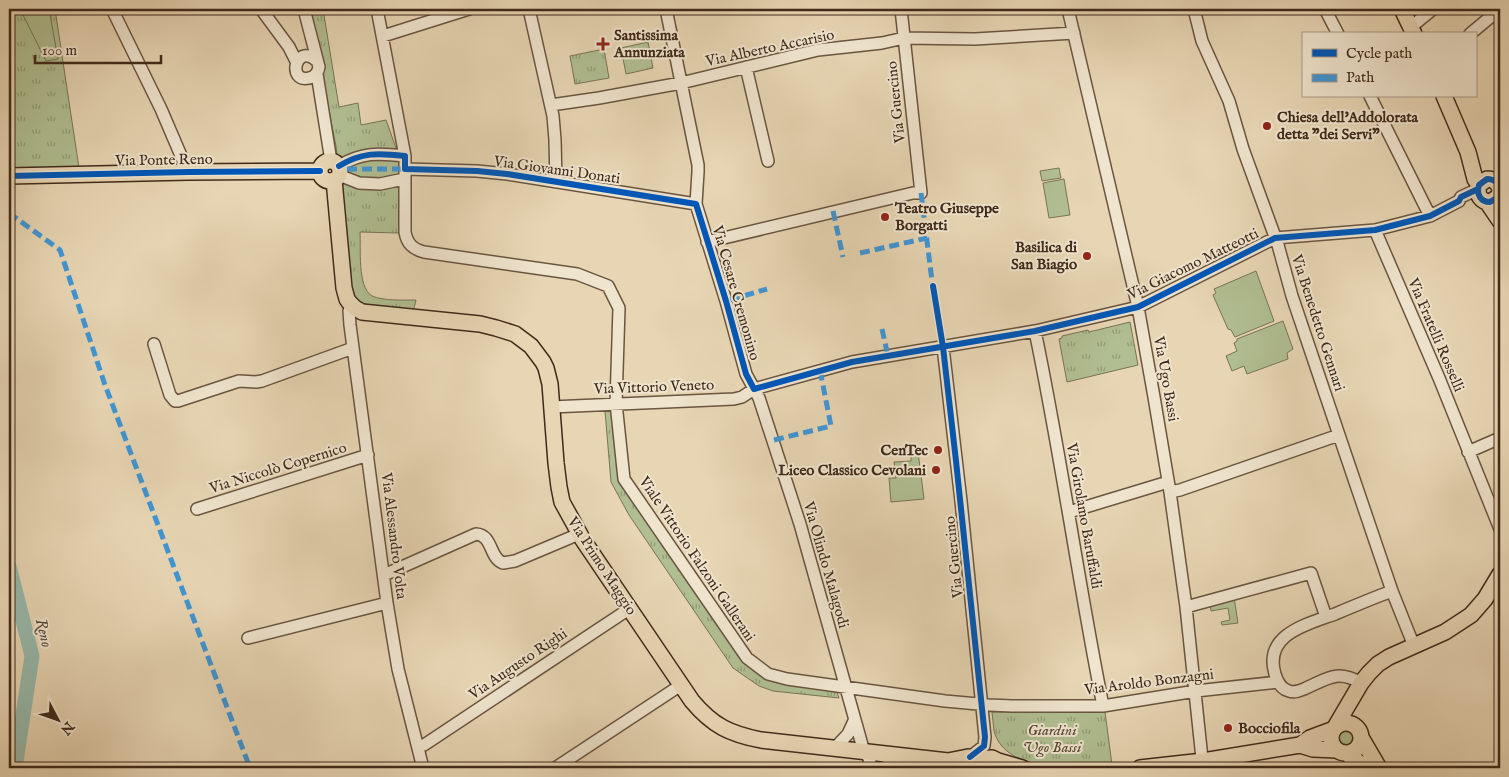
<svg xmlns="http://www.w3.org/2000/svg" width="1509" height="777" font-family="'IM FELL English',serif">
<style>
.grass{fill:url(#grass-tufts);stroke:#787456}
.garden{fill:#b0be91;stroke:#787456}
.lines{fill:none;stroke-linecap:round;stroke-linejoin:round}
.river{stroke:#97b9ab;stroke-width:15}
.minor-casing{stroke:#6a5540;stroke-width:14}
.major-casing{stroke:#412a1a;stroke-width:18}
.minor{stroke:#efe4ce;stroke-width:11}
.major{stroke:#e7d5b3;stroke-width:15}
.quiet{stroke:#3f96d4;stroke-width:5;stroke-dasharray:10 5;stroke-linecap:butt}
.cycleway-casing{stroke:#efe4ce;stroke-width:9}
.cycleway{stroke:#0057b8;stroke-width:6}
.poi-dot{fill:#8f2418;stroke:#efe4ce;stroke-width:2}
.labels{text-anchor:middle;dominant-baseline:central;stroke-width:4;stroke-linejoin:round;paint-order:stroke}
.poi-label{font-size:15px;font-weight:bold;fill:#412a1a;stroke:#efe4ce;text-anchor:start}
.street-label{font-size:15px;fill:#412a1a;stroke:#efe4ce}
.park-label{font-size:15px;font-style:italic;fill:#574832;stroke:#efe4ce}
.water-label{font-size:16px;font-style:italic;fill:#564e3e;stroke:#efe4ce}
</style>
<defs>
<pattern id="grass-tufts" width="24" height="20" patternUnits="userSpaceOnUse" patternTransform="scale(1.25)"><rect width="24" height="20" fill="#b0be91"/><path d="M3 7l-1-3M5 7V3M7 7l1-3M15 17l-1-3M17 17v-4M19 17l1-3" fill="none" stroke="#919b76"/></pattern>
</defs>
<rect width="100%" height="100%" fill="#e7d5b3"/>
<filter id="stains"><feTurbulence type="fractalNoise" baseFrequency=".004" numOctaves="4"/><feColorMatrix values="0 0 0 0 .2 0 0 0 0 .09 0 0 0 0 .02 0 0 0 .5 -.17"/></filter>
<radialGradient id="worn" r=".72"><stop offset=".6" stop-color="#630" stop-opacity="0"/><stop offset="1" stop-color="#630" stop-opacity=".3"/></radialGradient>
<path class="grass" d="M9,9H55L79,168H9Z
M309,9H323L339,107L358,103L361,125L386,120L396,148H399V233L360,232C361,248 357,287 372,296C383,301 404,300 416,300L413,312C396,310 372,311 358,300C355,297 354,293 351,290L336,146Z
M648,42L653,68L626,74L621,48Z
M604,49L609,78L575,84L570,56Z
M1130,322L1138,365L1067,382L1059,339L1062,338V336L1088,330L1089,332Z
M614,410L621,477L743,661L836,689L839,698L773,691L759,686L733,668L629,515L611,482L605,411Z
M992,712H1105L1112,765C1077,766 1006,775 994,731C993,725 993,718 992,712Z
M1336 738a9 9 0 1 1 18 0a9 9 0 1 1-18 0Z"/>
<path class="garden" d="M20,9H49L58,59L46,61Z
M1059,168L1061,178L1042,181L1040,171Z
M1064,179L1070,215L1049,218L1043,183Z
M1256,271L1274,321L1235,337L1231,330L1228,329L1213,295L1216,293L1214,289Z
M1283,321L1293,349L1287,353L1288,359L1247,374L1244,366L1232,371L1226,356L1237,351L1234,343L1237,341V339Z
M911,452H918L924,499L891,502L889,478H896L894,462L911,461Z
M1234,597L1238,623L1222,625L1221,622L1230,620L1228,608L1211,611L1210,602Z"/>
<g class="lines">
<path class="river" d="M9,566L32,656L15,768"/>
<g class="minor-casing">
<path id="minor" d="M112,9L161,109L188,172
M261,9L289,47L297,63
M304,9L319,67C318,72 315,77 309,78C287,83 295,43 316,60
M377,9L405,156V232C407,244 413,249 424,252L577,274L608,286L619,308L616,403L624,479L747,658L768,674L787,679L945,701L989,705L1012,706H1103L1196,691L1278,682
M529,9L553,116L555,140L556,182
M666,9L698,165V172L696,204L726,301L746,374L759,398L800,524L864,752
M1068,9L1138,307L1154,397L1170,492L1186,607L1203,768
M1194,9L1202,41L1229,101L1243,149L1278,245L1292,296L1339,435L1392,591L1414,646
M1325,9L1338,34
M1411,27L1433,9
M1470,34L1500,9
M383,36L469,9
M746,67L768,161
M317,74L331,161
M1370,96L1430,216
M551,105L599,98L681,83L818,50L882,43L904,38L975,39L1074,33
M339,166C362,152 378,153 405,156
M405,169L477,171L507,174L696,204
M339,175L359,183L380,184L404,179
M1375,230L1439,378L1500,529
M707,242L913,193H921L901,9
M352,305L349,311L350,325L387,603L398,669L423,768
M1035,331C1061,455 1078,581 1103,706
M154,344L170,395L175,401H178L239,381L256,382L262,381L353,348
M943,347L961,501L985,737L984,746L970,757
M551,407L734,399L742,397L754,389L852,362L1035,331L1138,307L1275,238L1375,230L1430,216L1459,201L1461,197L1478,189
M1468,452L1500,438
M1170,492L1180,490L1339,435
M197,509L368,455
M1069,512L1168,482
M384,575L476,534C493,535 489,558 503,563L515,561L579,534
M1186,607L1311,573L1326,617
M248,638L387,603
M1361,683C1337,669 1327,679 1304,689C1299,691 1294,693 1289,691C1281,689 1277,681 1275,674C1263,634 1308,624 1335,614C1354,606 1373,598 1392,591
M424,745L629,609
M834,749L848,734L854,721
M867,753L872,768
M555,768L681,685
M882,768L907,757"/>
</g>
<g class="major-casing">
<path id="major" d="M1402,9L1414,34
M1444,96L1468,152L1475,179L1479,185
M320 171a10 10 0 1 1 20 0a10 10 0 1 1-20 0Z
M9,176L188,172L320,171
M334,180L344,288L347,299L349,302L355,308L362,312L480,324L496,328L515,334L531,346L543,362L546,368L550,384L556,463L559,487L562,502L583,540L692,701C713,726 730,734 761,740L948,761L968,757L979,759L992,758L998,761L1022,768
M1500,190C1499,183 1494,179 1487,179L1479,185C1476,195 1481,202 1490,202L1498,197L1500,192
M1487,202L1500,221
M1331 738a15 15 0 1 1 30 0a15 15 0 1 1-30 0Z
M1362,739L1379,768
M1300,745L1313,749L1337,750
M1346,753L1362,765L1365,768
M1140,768L1203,761L1300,745L1310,738L1334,729L1361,683L1369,673L1378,664L1389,657L1445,632L1471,615L1485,599L1500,574"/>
</g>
<use href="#minor" class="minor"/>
<use href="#major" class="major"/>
<path class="quiet" d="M347,169H405
M921,193L933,289
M833,211L843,257
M9,213L60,250L105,385L250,768
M860,253L927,238
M730,300L767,289
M882,329L888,356
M774,440L831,426L820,370"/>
<g class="cycleway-casing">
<path id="cycleway" d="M339,166C362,152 378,153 405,156V169L477,171L507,174L696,204L726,301L746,374L754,389L852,362L1035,331L1138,307L1275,238L1375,230L1430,216L1459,201L1461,197L1478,189
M9,176L188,172L320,171
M1500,190C1499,183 1494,179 1487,179L1479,185C1476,195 1481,202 1490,202L1498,197L1500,192
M933,286L943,347L956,461L985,737L984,746L970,757"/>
</g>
<use href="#cycleway" class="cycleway"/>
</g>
<g class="poi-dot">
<path d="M600.5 36.5h5v5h5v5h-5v5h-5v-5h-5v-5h5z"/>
<circle cx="1267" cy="126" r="5"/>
<circle cx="885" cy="217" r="5"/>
<circle cx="1087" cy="256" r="5"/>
<circle cx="938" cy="450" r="5"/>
<circle cx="936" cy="470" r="5"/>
<circle cx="1228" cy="728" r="5"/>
</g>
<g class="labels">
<g class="poi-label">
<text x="614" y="35">Santissima<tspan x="614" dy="17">Annunziata</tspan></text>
<text x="1277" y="117">Chiesa dell'Addolorata<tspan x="1277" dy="17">detta "dei Servi"</tspan></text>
<text x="895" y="208">Teatro Giuseppe<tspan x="895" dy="17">Borgatti</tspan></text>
<text x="1077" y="247" text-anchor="end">Basilica di<tspan x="1077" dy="17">San Biagio</tspan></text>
<text x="928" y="450" text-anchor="end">CenTec</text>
<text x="926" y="470" text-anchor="end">Liceo Classico Cevolani</text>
<text x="1238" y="728">Bocciofila</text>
</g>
<g class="street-label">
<text transform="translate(770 48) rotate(-12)">Via Alberto Accarisio</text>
<text transform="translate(896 102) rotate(-96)">Via Guercino</text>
<text transform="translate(164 160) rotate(-1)">Via Ponte Reno</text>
<text transform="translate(557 170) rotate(8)">Via Giovanni Donati</text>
<text transform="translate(1193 264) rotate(-26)">Via Giacomo Matteotti</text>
<text transform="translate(736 293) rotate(74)">Via Cesare Cremonino</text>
<text transform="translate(1318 323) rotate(72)">Via Benedetto Gennari</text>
<text transform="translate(1436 335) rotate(67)">Via Fratelli Rosselli</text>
<text transform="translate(1166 379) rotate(80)">Via Ugo Bassi</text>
<text transform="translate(654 387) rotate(-2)">Via Vittorio Veneto</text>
<text transform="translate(278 468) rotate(-17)">Via Niccolò Copernico</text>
<text transform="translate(1084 516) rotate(80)">Via Girolamo Baruffaldi</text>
<text transform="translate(394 536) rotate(83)">Via Alessandro Volta</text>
<text transform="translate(954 557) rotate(-96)">Via Guercino</text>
<text transform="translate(697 559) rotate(56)">Viale Vittorio Falzoni Gallerani</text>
<text transform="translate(826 565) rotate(74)">Via Olindo Malagodi</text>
<text transform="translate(602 566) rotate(57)">Via Primo Maggio</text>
<text transform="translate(518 664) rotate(-34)">Via Augusto Righi</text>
<text transform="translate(1149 682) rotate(-7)">Via Aroldo Bonzagni</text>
</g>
<g class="park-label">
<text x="1052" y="730">Giardini<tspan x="1052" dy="17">Ugo Bassi</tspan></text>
</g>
<g class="water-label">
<text transform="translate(43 633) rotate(77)">Reno</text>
</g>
</g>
<rect width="1509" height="777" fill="none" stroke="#e7d5b3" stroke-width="30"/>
<rect x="10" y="10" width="1489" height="757" fill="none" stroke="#412a1a" stroke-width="2.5"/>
<rect x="15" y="15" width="1479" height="747" fill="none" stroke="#412a1a"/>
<rect x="1302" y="32" width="175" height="65" fill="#efe4ce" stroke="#a99a86"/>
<rect x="1312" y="49" width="25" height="8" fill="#0057b8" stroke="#a99a86"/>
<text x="1346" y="58" font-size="15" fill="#412a1a">Cycle path</text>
<rect x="1312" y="74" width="25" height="8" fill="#3f96d4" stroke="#a99a86"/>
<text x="1346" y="82" font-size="15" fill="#412a1a">Path</text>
<g transform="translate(58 720) rotate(131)" stroke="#efe4ce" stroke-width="4" paint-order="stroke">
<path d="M0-4L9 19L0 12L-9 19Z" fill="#412a1a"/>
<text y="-8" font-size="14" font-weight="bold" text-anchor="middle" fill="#412a1a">N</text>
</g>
<path d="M35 55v8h126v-8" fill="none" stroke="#412a1a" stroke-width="2.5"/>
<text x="42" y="55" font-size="15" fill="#412a1a" stroke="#efe4ce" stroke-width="4" paint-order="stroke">100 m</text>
<rect width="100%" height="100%" filter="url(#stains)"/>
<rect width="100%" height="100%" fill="url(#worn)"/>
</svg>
